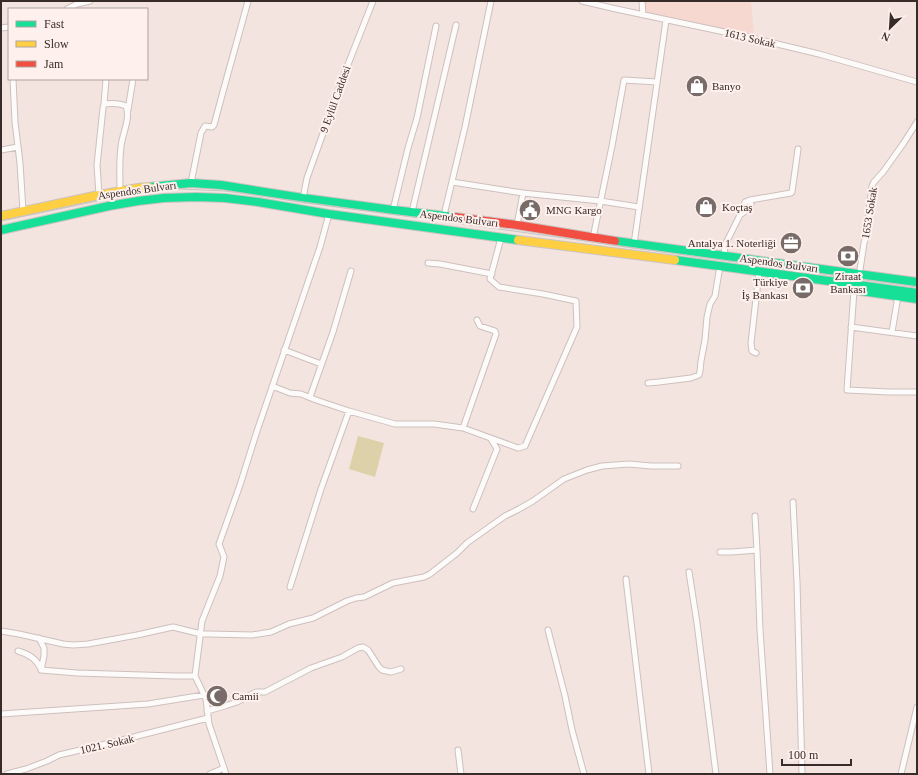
<svg xmlns="http://www.w3.org/2000/svg" width="918" height="775" font-family="Georgia,serif">
<style>
.built{fill:#f6d8d0}
.pitch{fill:#ddd1aa}
.lines{fill:none;stroke-linecap:round;stroke-linejoin:round}
.street-casing{stroke:#cdc0bd;stroke-width:7}
.fast-casing{stroke:#cbc3c1;stroke-width:10}
.slow-casing{stroke:#cbc3c1;stroke-width:10}
.jam-casing{stroke:#cbc3c1;stroke-width:10}
.street{stroke:#fdfbfa;stroke-width:5}
.fast{stroke:#16e098;stroke-width:8}
.slow{stroke:#ffcf43;stroke-width:8}
.jam{stroke:#f24e42;stroke-width:8}
.tram{stroke:#c8c5c3;stroke-width:1}
.labels{text-anchor:middle;dominant-baseline:central;stroke-width:4;stroke-linejoin:round;paint-order:stroke}
.street-label{font-size:11px;fill:#382c28;stroke:#fef0ec}
.poi-label{font-size:11px;fill:#382c28;stroke:#fef0ec;text-anchor:start}
</style>
<rect width="100%" height="100%" fill="#f3e4e0"/>
<path class="built" d="M643,1H751L754,35L645,12Z"/>
<path class="pitch" d="M358,436L384,443L375,477L349,469Z"/>
<g class="lines">
<g class="street-casing">
<path id="street" d="M582,1L616,9L748,37L819,54L917,82
M642,1L643,15
M67,9L77,4L90,1
M1,28L9,27
M13,79L15,122L20,163L23,211
M104,104C112,103 119,103 126,106C131,119 122,134 121,147C119,161 120,177 120,191
M128,110L133,79
M1,150L18,147
M452,182L523,193
M191,183L201,133L205,126L212,127L214,125C225,83 237,42 248,1
M99,195L97,165L103,108L104,104L106,79
M303,198L307,178L345,72L373,1
M750,200L791,193L792,192L798,149
M393,210L408,148L417,118L436,26
M412,212L456,25
M444,215L465,127L491,1
M517,225L523,193L600,201L639,207
M593,238L612,146L624,80L657,82
M634,244L666,20
M724,256L725,245L740,215L745,202L750,200L751,204L750,208L740,215
M428,263L440,264L492,274
M860,270L864,243L866,236L868,223L872,186L874,182L883,172L903,144L917,122
M854,290L847,390L889,392H917
M477,320L480,326L495,331L496,334L463,428L518,448L525,446L577,327L576,301L543,294L499,287L490,279L501,238
M851,327L917,336
M892,332L898,296
M284,350L321,364
M756,353L752,351L751,343L759,272
M648,383L659,382L691,378L699,375L700,371L701,361L705,340L707,317L710,304L715,296L720,266
M272,386L290,393L301,394L316,400L349,411L395,424H434L463,428
M310,397L333,332L351,271
M793,502L797,582L802,774
M473,509L497,449L491,439
M757,550L760,630L770,774
M720,552H732L757,550L755,516
M689,572L697,623L716,774
M626,579L649,774
M290,587L321,489L349,411
M548,630L565,696L572,730L584,774
M1,631L19,634L63,644L73,645L88,644L137,635L173,627L201,634H209L252,635L271,632L289,624L313,618L347,601L356,598L364,597L393,583L424,577L430,574L457,553L467,543L495,523L505,516L519,509L533,501L564,479L587,470L602,466L629,464L651,466H678
M39,638L44,648V656L41,670L77,673L175,676H195
M18,651C29,654 37,659 41,669
M207,711L225,706L237,702L256,692H265L311,668L342,657L358,648L363,647L368,650L379,667L382,670L391,672L401,669
M1,714L148,704L204,695
M458,750L461,774
M7,774L26,769L47,761L59,755L114,742L208,718
M210,774L224,768
M226,774L209,724L206,699L195,676L202,621L220,576L224,557L219,544L240,485L257,431L320,247L329,214
M901,774L917,707"/>
</g>
<g class="fast-casing">
<path id="fast" d="M149,187L191,183L221,185L303,198L393,210L455,217
M1,230L109,206L138,201L164,198L196,197L225,198L258,202L329,214L518,240
M615,241L917,282
M675,260L917,293
M844,287L854,290L917,299"/>
</g>
<g class="slow-casing">
<path id="slow" d="M1,216L99,195L138,188L149,187
M518,240L675,260"/>
</g>
<g class="jam-casing">
<path id="jam" d="M455,217L517,225L615,241"/>
</g>
<use href="#street" class="street"/>
<use href="#fast" class="fast"/>
<use href="#slow" class="slow"/>
<use href="#jam" class="jam"/>
<path class="tram" d="M1,221L141,192L181,189L225,191L917,287"/>
</g>
<defs>
<g id="shop-disc" transform="scale(1.15)"><circle r="9.5" fill="#796c68" stroke="#fef0ec"/><path d="M-5-2.5h2.3a2.7 3.5 0 0 1 5.4 0H5L5.5 6h-11ZM-1.5-2.5h3a1.5 2.3 0 0 0-3 0Z" fill="#fff"/></g>
<g id="civic-disc" transform="scale(1.15)"><circle r="9.5" fill="#796c68" stroke="#fef0ec"/><path d="M-.6-6.5H3V-4.5H.6V-3L4-1V1h2V6H-6V1h2V-1L-.6-3ZM-1.2 2.5V6h2.4V2.5Z" fill="#fff"/></g>
<g id="office-disc" transform="scale(1.15)"><circle r="9.5" fill="#796c68" stroke="#fef0ec"/><path d="M-6-3h4V-5.5h4V-3h4V5H-6ZM-1-4.5V-3h2v-1.5ZM-6 0V1H6V0Z" fill="#fff"/></g>
<g id="bank-disc" transform="scale(1.15)"><circle r="9.5" fill="#796c68" stroke="#fef0ec"/><path d="M-6-4H6V4H-6ZM0-2.3a2.3 2.3 0 1 0 0 4.6a2.3 2.3 0 1 0 0-4.6Z" fill="#fff"/></g>
<g id="mosque-disc" transform="scale(1.15)"><circle r="9.5" fill="#796c68" stroke="#fef0ec"/><path d="M3.5-4.9A6 6 0 1 0 3.5 4.9A5 5 0 1 1 3.5-4.9Z" fill="#fff"/></g>
</defs>
<g fill-rule="evenodd">
<use href="#shop-disc" x="697" y="86"/>
<use href="#shop-disc" x="706" y="207"/>
<use href="#civic-disc" x="530" y="210"/>
<use href="#office-disc" x="791" y="243"/>
<use href="#bank-disc" x="848" y="256"/>
<use href="#bank-disc" x="803" y="288"/>
<use href="#mosque-disc" x="217" y="696"/>
</g>
<g class="labels">
<g class="street-label">
<text transform="translate(750 38) rotate(13)">1613 Sokak</text>
<text transform="translate(335 99) rotate(-70)">9 Eylül Caddesi</text>
<text transform="translate(137 190) rotate(-8)">Aspendos Bulvarı</text>
<text transform="translate(869 213) rotate(-81)">1653 Sokak</text>
<text transform="translate(459 218) rotate(7)">Aspendos Bulvarı</text>
<text transform="translate(779 263) rotate(8)">Aspendos Bulvarı</text>
<text transform="translate(107 744) rotate(-13)">1021. Sokak</text>
</g>
<g class="poi-label">
<text x="712" y="86">Banyo</text>
<text x="722" y="207">Koçtaş</text>
<text x="546" y="210">MNG Kargo</text>
<text x="776" y="243" text-anchor="end">Antalya 1. Noterliği</text>
<text x="848" y="276" text-anchor="middle">Ziraat<tspan x="848" dy="13">Bankası</tspan></text>
<text x="788" y="282" text-anchor="end">Türkiye<tspan x="788" dy="13">İş Bankası</tspan></text>
<text x="232" y="696">Camii</text>
</g>
</g>
<rect width="918" height="775" fill="none" stroke="#382c28" stroke-width="4"/>
<rect x="8" y="8" width="140" height="72" fill="#fef0ec" stroke="#afa29e"/>
<rect x="16" y="21" width="20" height="6" fill="#16e098" stroke="#afa29e"/>
<text x="44" y="28" font-size="12" fill="#382c28">Fast</text>
<rect x="16" y="41" width="20" height="6" fill="#ffcf43" stroke="#afa29e"/>
<text x="44" y="48" font-size="12" fill="#382c28">Slow</text>
<rect x="16" y="61" width="20" height="6" fill="#f24e42" stroke="#afa29e"/>
<text x="44" y="68" font-size="12" fill="#382c28">Jam</text>
<g transform="translate(890 28) rotate(205)" stroke="#fef0ec" stroke-width="3" paint-order="stroke">
<path d="M0-3L7 15L0 10L-7 15Z" fill="#382c28"/>
<text y="-6" font-size="11" font-weight="bold" text-anchor="middle" fill="#382c28">N</text>
</g>
<path d="M782 759v6h69v-6" fill="none" stroke="#382c28" stroke-width="2"/>
<text x="788" y="759" font-size="12" fill="#382c28" stroke="#fef0ec" stroke-width="3" paint-order="stroke">100 m</text>
</svg>
